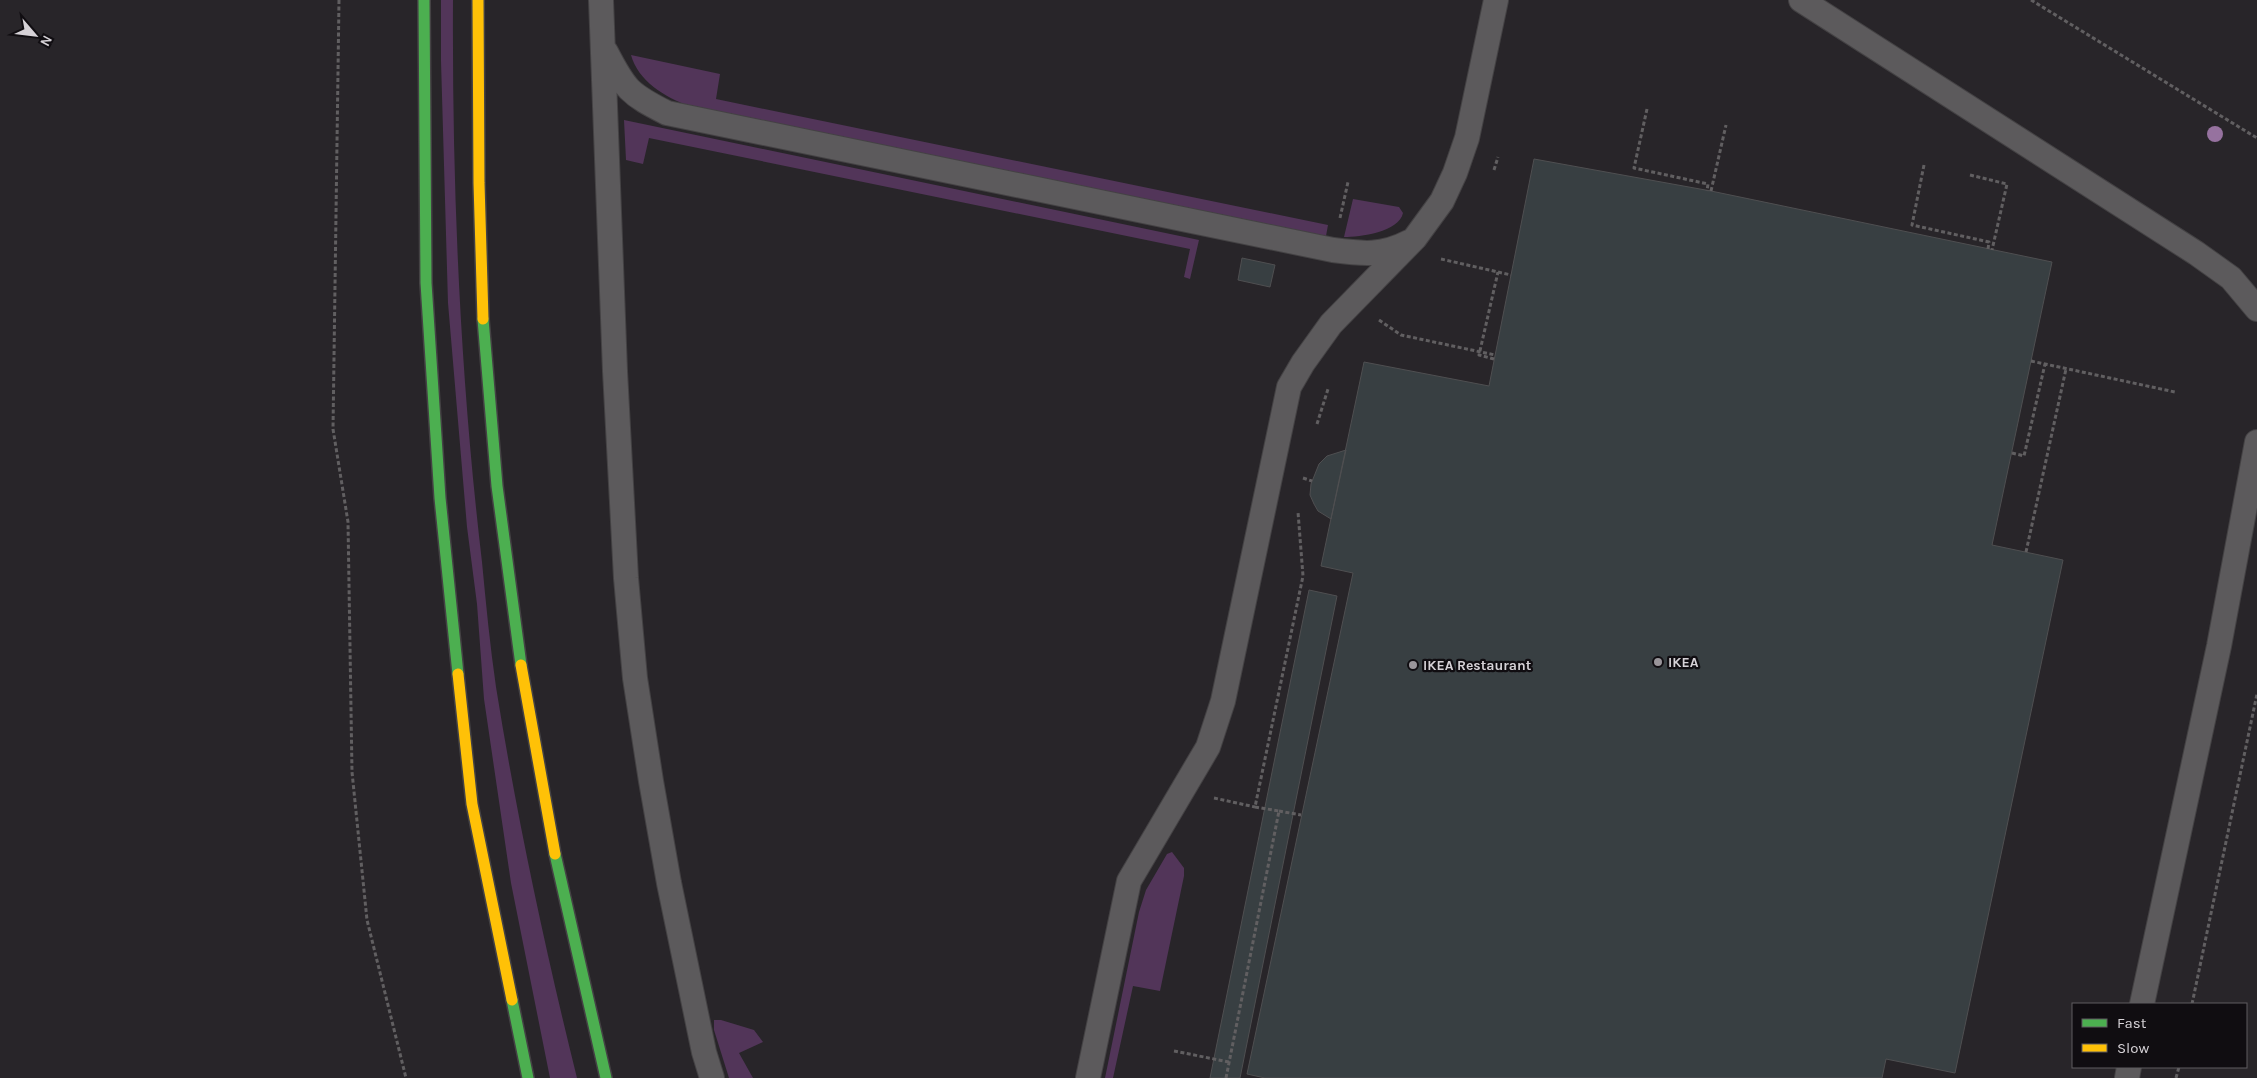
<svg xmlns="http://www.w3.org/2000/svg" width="2257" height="1078" font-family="Karla,sans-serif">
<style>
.green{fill:#523559}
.building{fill:#383f42;stroke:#4f4f51}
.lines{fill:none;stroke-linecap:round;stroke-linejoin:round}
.lane-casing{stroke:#444244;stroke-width:26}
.fast-casing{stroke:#444244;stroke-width:14}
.slow-casing{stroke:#444244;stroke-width:14}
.path{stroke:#615f61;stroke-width:3;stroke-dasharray:4 2.5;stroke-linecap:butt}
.lane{stroke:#5c5a5c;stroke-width:24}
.fast{stroke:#4caf50;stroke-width:11}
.slow{stroke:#ffc107;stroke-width:11}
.path-bridge{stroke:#615f61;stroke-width:3;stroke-dasharray:4 2.5;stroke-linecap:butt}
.tree{fill:#96729f}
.poi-dot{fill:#99959a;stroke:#100d11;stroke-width:2}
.labels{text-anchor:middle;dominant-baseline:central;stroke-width:4.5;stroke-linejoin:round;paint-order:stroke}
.poi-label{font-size:14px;font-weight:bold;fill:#d6d2d7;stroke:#100d11;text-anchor:start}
</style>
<rect width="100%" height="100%" fill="#282529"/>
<path class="green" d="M441,0H453C452,188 460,375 482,562C486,604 490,646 496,687C517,818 545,949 577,1078H550L511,883L484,699L477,604L467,527L448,303L441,61Z
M631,55L720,74L716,99L1328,225L1326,236L689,106C665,97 638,81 631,55Z
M624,120L1199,240L1190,279L1184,277L1190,249L649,138L643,164L626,160Z
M1353,199L1399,207L1403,213C1399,232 1360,237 1344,237Z
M1172,852L1184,868V876L1160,991L1133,986L1113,1078H1105L1139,912L1146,890L1167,854Z
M714,1020H721L754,1030L763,1042L739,1053L753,1078H729L714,1030Z"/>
<path class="building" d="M1534,159L1711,191L2052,262L1992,545L2063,560L1955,1073L1886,1059L1882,1078H1265L1247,1074L1353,573L1321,566L1364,362L1489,386Z
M1242,258L1275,265L1270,287L1238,280Z
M1346,450L1331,519L1318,511L1314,504L1310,495L1311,484L1319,464L1327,456Z
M1309,590L1337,596L1240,1078H1210Z"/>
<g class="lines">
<g class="lane-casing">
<path id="lane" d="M601,0L615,371L626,578L635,678L651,781L669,883L704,1052L712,1078
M1801,0L2196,253L2231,278L2257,309
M606,52C625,89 629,94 667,113L1333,250C1363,254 1382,256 1409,242
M2142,1004L2219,646L2257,442
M1088,1078L1129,881L1208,747L1223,701L1289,387L1303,363L1331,324L1415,238L1442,201L1455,173L1467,138L1496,0
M2127,1078L2129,1067"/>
</g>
<g class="fast-casing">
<path id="fast" d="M424,0L426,283L440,498L458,674
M483,319L497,486L521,665
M555,854L606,1078
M512,1000L528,1078"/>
</g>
<g class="slow-casing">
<path id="slow" d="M478,0L479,183L483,319
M521,665L555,854
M458,674L472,804L512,1000"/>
</g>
<path class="path" d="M339,0L333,429L348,522L352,772L367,920L406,1078
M2031,0L2257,138
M1647,109L1634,168L1708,184L1707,191
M1924,165L1912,225L1989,242L1988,249
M1494,170L1498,157
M1970,175L2007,184L1992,250
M1711,191L1726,125
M1340,218L1348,182
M1441,259L1511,275
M1379,320L1401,335L1495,355
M2031,361L2175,392
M1317,424L1328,389
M2012,453L2024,456L2045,364
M1303,478L1312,481
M2026,552L2066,369
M1214,798L1255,807
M1279,811L1301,815
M2192,1004L2257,694
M1174,1051L1229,1062
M1226,1078L1279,811L1255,807L1303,576L1298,512
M2176,1078L2179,1067"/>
<use href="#lane" class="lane"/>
<use href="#fast" class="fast"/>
<use href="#slow" class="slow"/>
<path class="path-bridge" d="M1494,359L1479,355L1498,272"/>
</g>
<circle class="tree" cx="2215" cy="134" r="8"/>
<g class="poi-dot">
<circle cx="1658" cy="662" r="5"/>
<circle cx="1413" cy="665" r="5"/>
</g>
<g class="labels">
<g class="poi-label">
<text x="1668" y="662">IKEA</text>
<text x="1423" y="665">IKEA Restaurant</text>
</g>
</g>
<rect x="2072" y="1003" width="175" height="65" fill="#100d11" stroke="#5f5c60"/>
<rect x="2082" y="1019" width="25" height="8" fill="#4caf50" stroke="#5f5c60"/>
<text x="2117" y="1028" font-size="15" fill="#d6d2d7">Fast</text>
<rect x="2082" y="1044" width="25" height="8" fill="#ffc107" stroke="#5f5c60"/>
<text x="2117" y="1053" font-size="15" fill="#d6d2d7">Slow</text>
<g transform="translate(35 35) rotate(118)" stroke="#100d11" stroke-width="4" paint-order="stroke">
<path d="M0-4L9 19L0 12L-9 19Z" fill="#d6d2d7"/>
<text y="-8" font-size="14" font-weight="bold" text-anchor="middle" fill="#d6d2d7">N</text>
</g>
</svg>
